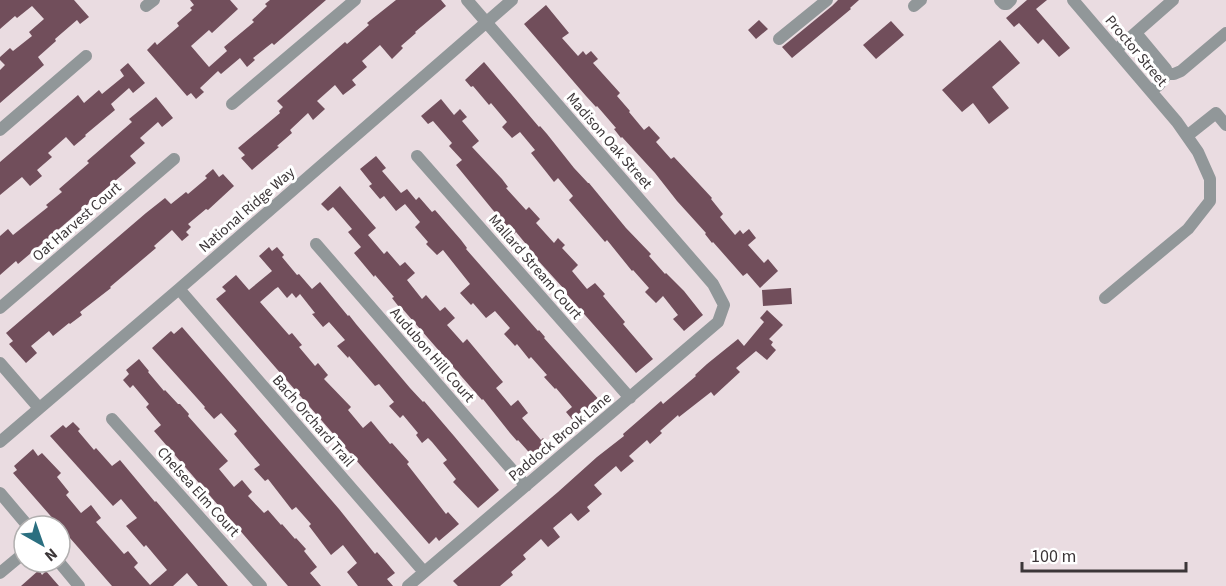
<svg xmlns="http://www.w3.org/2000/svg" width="1226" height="586" font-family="'Source Sans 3',sans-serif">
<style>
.building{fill:#714e5b}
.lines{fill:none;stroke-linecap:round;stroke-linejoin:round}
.minor{stroke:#919799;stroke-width:12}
.labels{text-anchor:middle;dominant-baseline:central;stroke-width:6;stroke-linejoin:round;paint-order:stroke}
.street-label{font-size:15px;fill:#3c3638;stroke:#fff}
</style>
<rect width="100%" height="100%" fill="#eadce1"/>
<path class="building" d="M0,0H74L89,17L80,24L77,20L55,39L56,41L38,57L44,65L0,103V70L5,65L0,60V57L10,48L13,51L32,36L29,32L44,19L32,6L17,18L15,16L0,29Z
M190,0H230L238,9L212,33L209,30L191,46L209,67L227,51L224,47L254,22L252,20L267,6L265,4L270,0H326L274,45L272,43L253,58L255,60L247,67L240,58L221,74L218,71L200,88L204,92L196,99L191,93L187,96L147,50L155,42L157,45L179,26L177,23L192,10L190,8L194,5Z
M396,0H441L446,6L415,32L416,33L401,46L403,48L392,59L380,45L362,61L367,67L352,80L356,85L343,95L335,85L317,101L325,109L313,120L308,113L290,130L292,133L277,146L279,147L252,170L241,158L245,155L238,148L280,113L279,111L283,107L277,101L345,42L347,44L369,25L367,23Z
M838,0H859L850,8L851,9L792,58L782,47L832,6Z
M1027,0H1047L1036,9L1070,48L1059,57L1043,39L1038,44L1019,23L1014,27L1006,18Z
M546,5L569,33L562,38L578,56L583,51L586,55L591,51L598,59L593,63L620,93L617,96L630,111L629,112L644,130L649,126L660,138L656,142L671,159L674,157L712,198L711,199L723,214L720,217L735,235L740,230L743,234L749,229L756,238L748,245L764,263L768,259L778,271L760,288L747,273L743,276L713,242L712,243L705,234L706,233L677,201L655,173L622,137L621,138L614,129L616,128L597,106L596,107L586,96L524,24Z
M759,20L768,29L756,39L748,30Z
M891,21L904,35L876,59L863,45Z
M1000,40L1020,63L992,87L1009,108L989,124L973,103L962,112L942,90Z
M484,62L539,127L540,126L547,134L574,168L588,183H589L626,228L651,254L649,256L665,274L666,273L684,291L703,315L684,331L673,319L678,315L663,296L656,303L645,292L649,288L633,270L632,271L607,240L605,242L569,200L573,196L558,178L554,182L547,173L531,153L535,150L520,132L512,138L502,127L507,122L491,103L489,105L473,86L471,87L465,80Z
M128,63L145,83L133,93L129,88L111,104L115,110L85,135L86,136L74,146L66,137L48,153L52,157L37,170L42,176L30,186L22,177L0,195V162L78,95L84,103L99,90L102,94L124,76L120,70Z
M156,97L173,118L162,127L158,122L140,138L145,143L130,156L136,163L31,253L18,264L16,261L0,275V236L8,229L13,235L48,207L46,205L62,192L59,189L89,163L87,161L132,122L129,119Z
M441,99L454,115L460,109L467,117L462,121L479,141L472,147L502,179L508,187L506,188L526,210L529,207L540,219L536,223L554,243L558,238L565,245L562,248L578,265L572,271L587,289L595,283L605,294L603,296L625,322L623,324L653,359L636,373L563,290L564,289L534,256L535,255L516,232L514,234L492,209L456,165L462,160L449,146L452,143L433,121L428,124L421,116Z
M376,156L386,168L382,171L401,193L407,189L416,200L419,197L432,212L435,210L461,240L467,248L466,249L538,331L539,330L545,337L544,338L601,402L576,424L566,412L572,407L556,388L555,389L544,377L547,375L531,357L529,359L517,344L515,346L504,334L510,328L495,311L486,318L473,303L471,305L460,293L470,284L443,250L437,255L426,244L428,242L415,227L420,222L405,204L396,211L384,196L380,199L369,186L372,184L360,169Z
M213,169L219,177L223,174L234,186L208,210L206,209L188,224L191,227L186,232L189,235L182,241L172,230L154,246L156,248L110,287L111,288L80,312L82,315L70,324L69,323L53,336L49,331L31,346L37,353L26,363L9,344L13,341L6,333L146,213L165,198L171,204L186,192L188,194L207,178L205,176Z
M340,186L376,228L368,235L384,254L387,251L400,266L405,262L415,273L407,280L422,299L426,295L440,311L445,307L455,318L447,325L463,343L467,339L503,382L496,388L511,406L518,400L528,413L522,418L541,440L543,438L550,446L535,459L518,440L517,441L510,433L483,399L482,400L400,306L399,307L392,298L394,297L375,275L374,277L354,253L361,247L348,232L352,229L333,207L328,211L321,204Z
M269,247L272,251L277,247L284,255L282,257L297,275L299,274L312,289L320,282L348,316L349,315L356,324L410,388L423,402L424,401L454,436L499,490L478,508L453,482L456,479L443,463L447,460L432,442L428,438L422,443L416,435L418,433L403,415L400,418L389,406L394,402L379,384L375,386L349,356L348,358L337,346L345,340L329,322L323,327L312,314L315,313L300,294L296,298L292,293L287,298L278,287L275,289L260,302L289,335L292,333L302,345L299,347L315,366L318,363L328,375L324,379L351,407L348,410L363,428L371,421L390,444L392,443L409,462L407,464L446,514L448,512L459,524L439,541L436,537L429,544L216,299L226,291L222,287L236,275L249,290L272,271L259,256Z
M791,288L792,304L763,306L762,290Z
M767,310L783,325L769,339L773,342L771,345L776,350L767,360L756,351L736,368L740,372L714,396L711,392L679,417L678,415L660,431L662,433L650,444L647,440L629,456L634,461L621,472L616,466L594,485L602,494L587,507L590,511L578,521L571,513L553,528L560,537L548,547L541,539L523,555L526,559L511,572L513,575L500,586H458L453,581L558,492L597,457L624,436L623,434L661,401L663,404L696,376L695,375L707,364L738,339L744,346L764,322L760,318Z
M182,327L339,509L375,554L377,552L385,561L395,573L387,579L393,586H358L347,572L357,563L343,545L331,555L309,526L311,524L296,507L292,510L268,479L265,481L254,469L260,465L234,434L237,431L221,413L214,419L204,408L205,407L152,348L171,331L174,334Z
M139,359L149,371L148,372L164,391L165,390L178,404H180L189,414L188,416L228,461L219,469L234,487L242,480L252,492L248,496L264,513L268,510L281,525L282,524L295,539L296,538L306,549L304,551L317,567L310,573L321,586H288L154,431L161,425L146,407L149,404L133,385L130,388L123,380L129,374L126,370Z
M73,422L80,429L78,431L94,450L96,448L112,466L120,460L155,502L156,501L228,586H198L187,573L173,586H112L13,473L17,470L14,466L33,449L38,456L42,453L61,473L57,477L69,492L66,495L81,513L91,505L101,518L96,522L124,554L128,551L138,563L134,567L150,585L167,570L146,545L144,547L126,526L137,518L121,499L113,506L50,436L63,425L66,428Z
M39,570L42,575L46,571L59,586H21Z"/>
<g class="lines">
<path class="minor" d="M1000,0L1004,4H1007L1011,0
M1073,0L1177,122L1198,152L1210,179V201L1188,229L1105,298
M146,6L154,0
M914,6L921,0
M1136,33L1166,69L1167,74L1159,85L1151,91
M779,39L827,0
M1116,50L1173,0
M1167,74H1174L1181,71L1226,33
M232,104L355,0
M0,130L86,56
M1187,136L1216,113L1226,125
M417,156L630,398
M316,244L526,486
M179,289L424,572
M0,308L174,159
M0,363L39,408
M112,419L261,586
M0,442L179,289L512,0
M0,493L28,526
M59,562L79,586
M0,573L24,553
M408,586L718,322L724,305L713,284L467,0"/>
</g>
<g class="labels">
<g class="street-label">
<text transform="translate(1136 51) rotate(50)">Proctor Street</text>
<text transform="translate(609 141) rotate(49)">Madison Oak Street</text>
<text transform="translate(247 210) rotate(-41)">National Ridge Way</text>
<text transform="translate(77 222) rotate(-41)">Oat Harvest Court</text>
<text transform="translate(535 267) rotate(49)">Mallard Stream Court</text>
<text transform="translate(432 355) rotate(49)">Audubon Hill Court</text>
<text transform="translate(313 421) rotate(49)">Bach Orchard Trail</text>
<text transform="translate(560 437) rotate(-40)">Paddock Brook Lane</text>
<text transform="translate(198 492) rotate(48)">Chelsea Elm Court</text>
</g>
</g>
<g transform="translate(42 544) rotate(140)"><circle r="28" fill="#ffffff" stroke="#b1afaf" stroke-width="1.5"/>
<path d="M0-4.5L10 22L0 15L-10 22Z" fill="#2b6f80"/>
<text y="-9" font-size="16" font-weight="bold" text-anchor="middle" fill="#3c3638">N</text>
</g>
<path d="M1022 562v9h164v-9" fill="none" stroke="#3c3638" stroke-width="3"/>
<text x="1031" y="562" font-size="18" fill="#3c3638" stroke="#ffffff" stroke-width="4.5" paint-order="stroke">100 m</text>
</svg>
